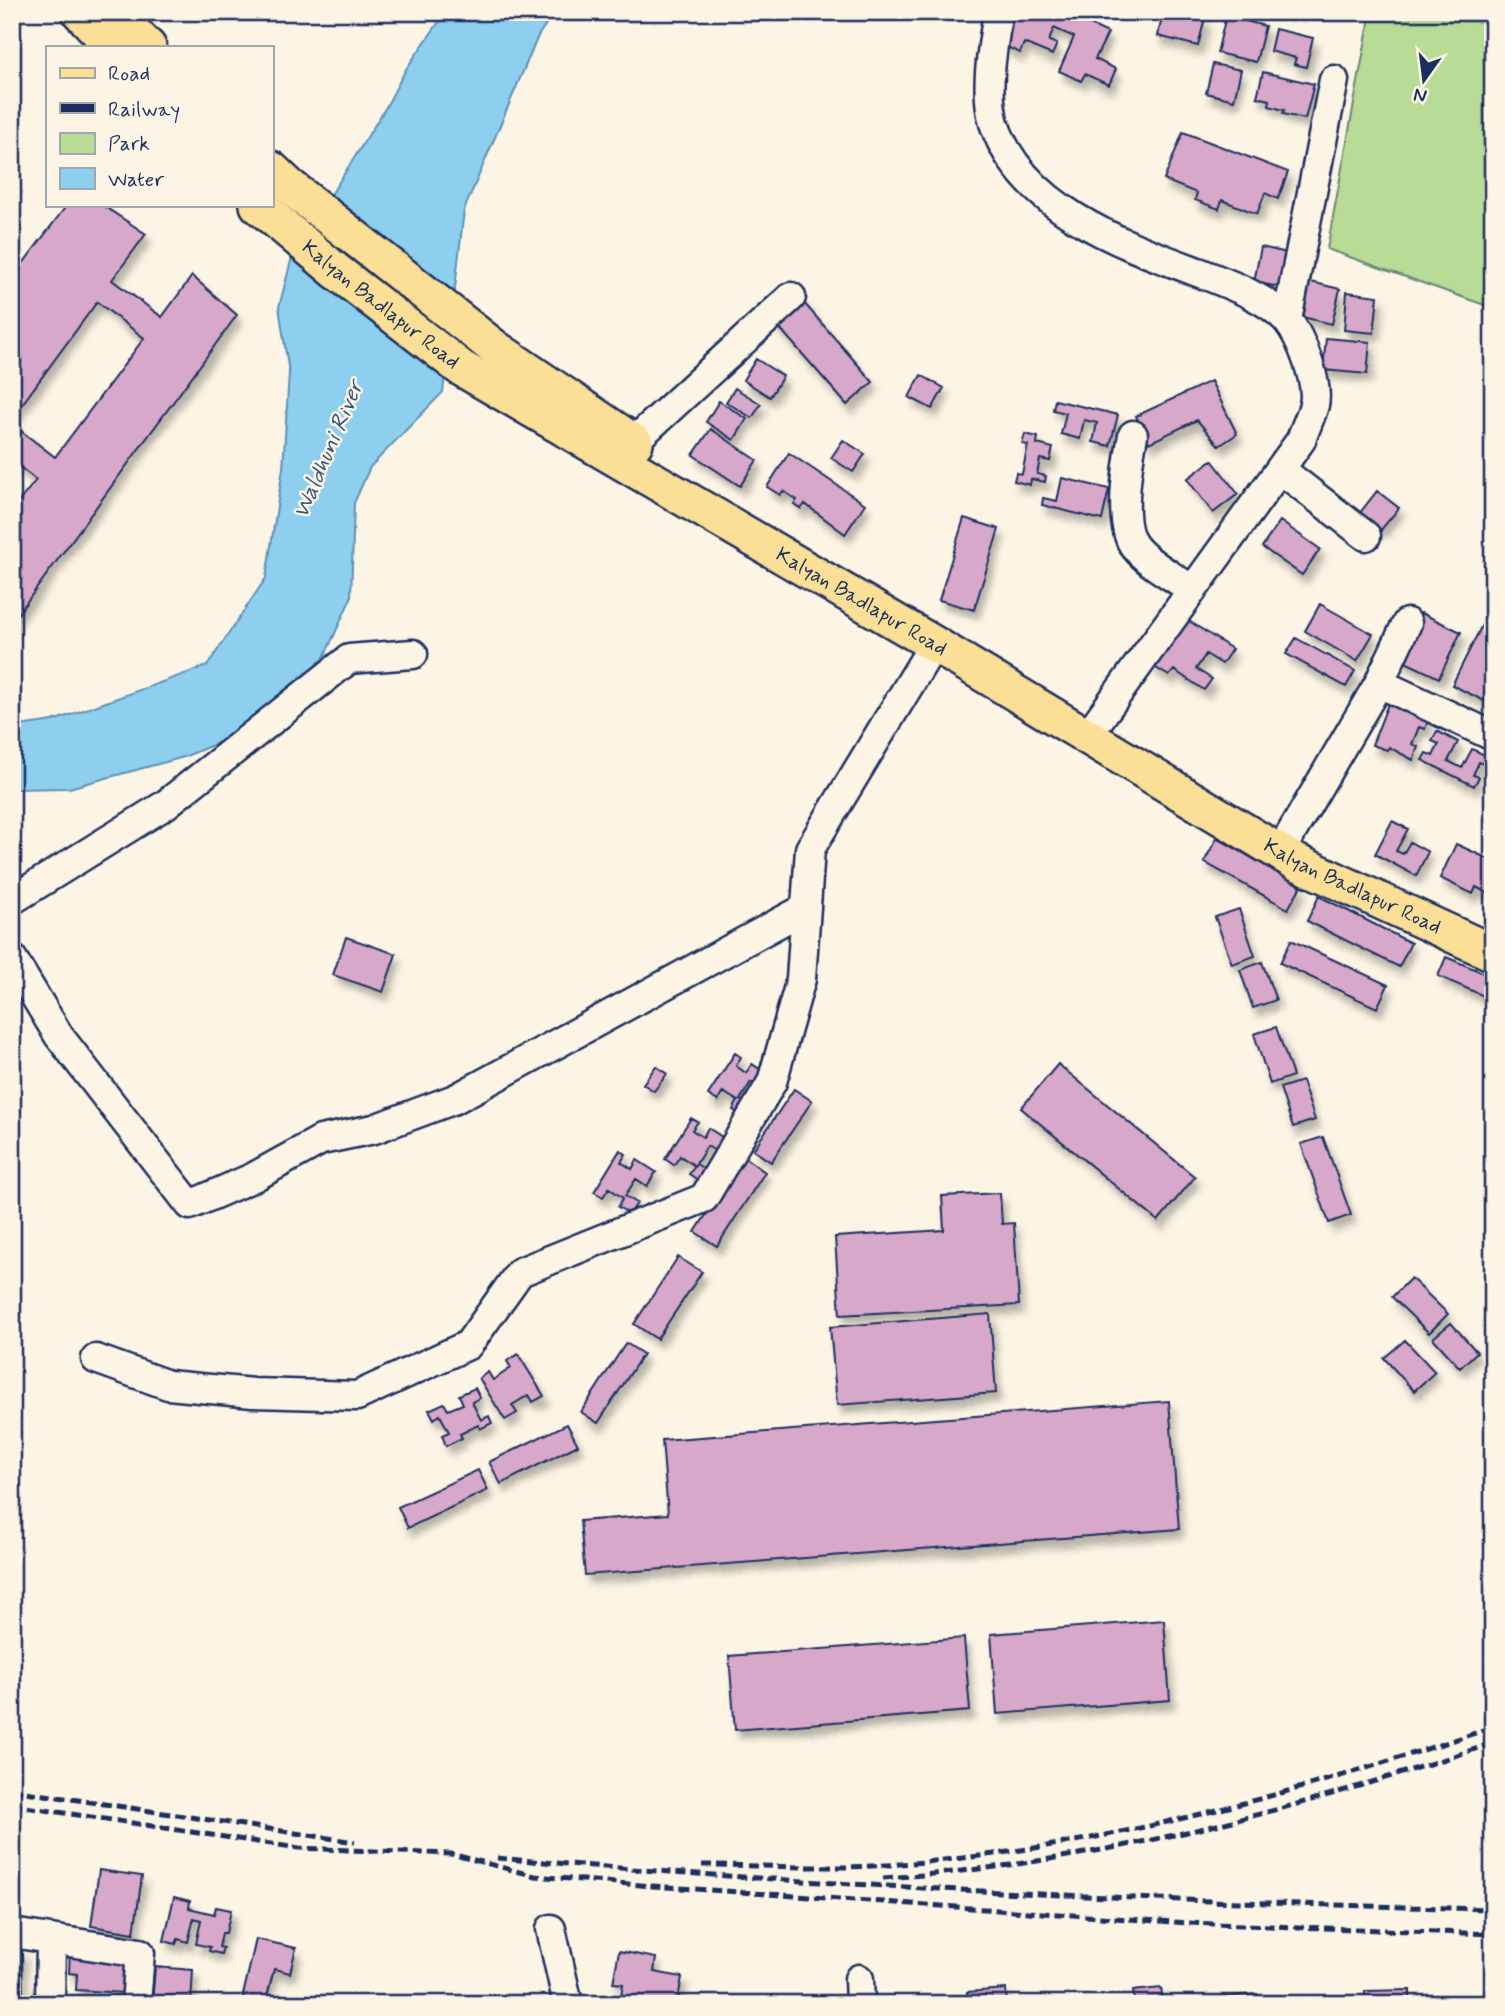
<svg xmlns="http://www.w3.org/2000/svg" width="1505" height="2016" font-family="Mynerve,sans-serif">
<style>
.green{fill:#b8db95;stroke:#6a857a;stroke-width:2}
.water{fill:#8ecfef;stroke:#608fb5;stroke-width:2}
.building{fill:#d7a8c9;stroke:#1b2f5e;stroke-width:2;filter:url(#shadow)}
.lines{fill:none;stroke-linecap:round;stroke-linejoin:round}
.minor-casing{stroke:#1b2f5e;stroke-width:33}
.major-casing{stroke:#1b2f5e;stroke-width:40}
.minor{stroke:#fcf5e5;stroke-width:28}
.major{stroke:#fbdf96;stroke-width:35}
.rail{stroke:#1b2f5e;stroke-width:5;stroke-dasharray:10 5;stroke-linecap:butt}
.labels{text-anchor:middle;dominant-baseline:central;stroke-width:5;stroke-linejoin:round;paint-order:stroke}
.street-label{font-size:21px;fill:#1b2f5e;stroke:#fcf5e5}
.water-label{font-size:23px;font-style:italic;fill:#385782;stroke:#fcf5e5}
</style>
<defs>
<filter id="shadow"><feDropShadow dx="4.5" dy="8" stdDeviation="3.5" flood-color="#0004"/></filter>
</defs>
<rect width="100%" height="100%" fill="#fcf5e5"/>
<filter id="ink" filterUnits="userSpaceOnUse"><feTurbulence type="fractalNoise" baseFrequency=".0143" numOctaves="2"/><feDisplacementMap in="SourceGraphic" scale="14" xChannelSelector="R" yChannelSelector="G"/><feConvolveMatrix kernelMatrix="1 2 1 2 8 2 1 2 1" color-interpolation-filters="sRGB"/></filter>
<g filter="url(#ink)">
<path class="green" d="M1371,12H1493V308L1327,249Z"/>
<path class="water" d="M446,12H554L538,36L464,210L443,392L370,467L354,503L351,598L321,664L274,719L184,757L69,788L12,789V727L53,721L207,666L266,578L283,468L289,373L279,307L292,257L386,107L406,69Z"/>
<path class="building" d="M1016,12H1062L1108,33L1095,59L1116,69L1109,85L1085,74L1081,81L1059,71L1074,37L1054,28L1049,41L1057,44L1052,55L1024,43L1020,53L1002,45Z
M1163,12L1205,18L1198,46L1158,36Z
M1226,16L1265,26L1256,62L1217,53Z
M1275,29L1313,38L1306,67L1294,64L1296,58L1270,51Z
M1213,64L1241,70L1234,100L1206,93Z
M1263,72L1314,84L1305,119L1283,114L1284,110L1269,106L1270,100L1257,97Z
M1183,132L1288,172L1278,199L1265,193L1257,214L1222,200L1219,209L1195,200L1197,193L1164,180Z
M67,205H102L146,234L112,280L162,317L192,276L237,315L12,622V510L36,480L12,461V424L55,457L144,338L97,302L12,418V278Z
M1261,247L1292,254L1284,288L1254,282Z
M1298,279L1340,289L1332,324L1290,314Z
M1347,292L1378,296L1374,333L1344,330Z
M797,295L873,382L847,405L770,317Z
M1326,338L1370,342L1367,374L1323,370Z
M756,359L783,376L770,397L743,380Z
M921,375L944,388L932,409L909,397Z
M1211,381L1237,434L1219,446L1197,420L1149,443L1136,416Z
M735,388L761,404L752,418L726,402Z
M1055,400L1118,415L1110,446L1093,442L1097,423L1084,420L1080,439L1061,434L1066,413L1053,410Z
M719,401L747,419L734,440L706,422Z
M711,429L757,460L740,486L693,455Z
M1025,434L1038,437L1037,444L1053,448L1050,461L1040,459L1037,474L1046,476L1045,482L1031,479L1030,485L1014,481L1016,473L1022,474L1028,445L1022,444Z
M843,440L865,454L853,472L831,458Z
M789,453L865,504L845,534L805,504L801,509L794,504L797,500L783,491L780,495L767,487Z
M1212,460L1238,494L1213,513L1187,479Z
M1062,478L1109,489L1102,520L1042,505L1043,498L1057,501Z
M1377,491L1399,508L1381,530L1359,514Z
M964,518L999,529L974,610L939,600Z
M1280,521L1320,549L1302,575L1262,547Z
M1320,604L1373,634L1357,661L1305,631Z
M1421,613L1461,632L1439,678L1399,659Z
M1183,617L1232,649L1222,664L1206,654L1196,669L1212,679L1204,690L1174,670L1169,676L1151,665Z
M1486,617L1493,621V684L1484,701L1452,685Z
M1296,638L1355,671L1346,687L1286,654Z
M1388,704L1429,719L1425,729L1419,727L1412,744L1418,747L1413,760L1389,747L1387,750L1372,745Z
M1437,731L1458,742L1448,761L1462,768L1472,749L1489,757L1485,765L1479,762L1473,775L1479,777L1474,786L1422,760L1426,753L1433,756L1439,744L1432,741Z
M1392,821L1408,829L1396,851L1403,854L1410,842L1428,852L1416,876L1375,854Z
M1217,838L1301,886L1288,909L1204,862Z
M1456,844L1493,861V896L1476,887L1473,894L1440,878Z
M1319,896L1411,943L1399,967L1307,921Z
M1239,909L1255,956L1232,964L1215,917Z
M346,937L396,954L383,992L333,975Z
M1291,940L1388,985L1377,1008L1280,963Z
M1446,957L1493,977V1000L1438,976Z
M1262,962L1276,1000L1253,1008L1240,970Z
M1276,1027L1293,1076L1270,1084L1254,1034Z
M735,1053L741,1057L736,1066L746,1073L752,1064L770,1076L762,1089L751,1082L740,1100L751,1107L744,1117L733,1110L738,1101L723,1092L718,1101L708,1095Z
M1058,1064L1195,1177L1158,1221L1021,1108Z
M656,1066L667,1074L654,1091L643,1084Z
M1302,1081L1315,1120L1293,1127L1280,1088Z
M794,1089L812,1101L771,1162L753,1150Z
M691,1118L698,1122L692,1130L703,1137L708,1128L727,1140L719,1153L707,1146L696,1164L708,1171L701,1182L689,1174L695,1166L680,1156L674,1165L665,1159Z
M1323,1137L1351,1215L1329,1223L1301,1144Z
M620,1150L626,1154L621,1162L632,1169L637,1160L656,1172L647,1186L636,1179L625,1196L637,1203L630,1214L618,1207L623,1198L609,1188L603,1197L594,1192Z
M744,1157L765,1172L717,1246L695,1232Z
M1000,1193L1002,1224L1014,1223L1019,1305L840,1315L835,1237L944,1230L942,1196Z
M678,1257L702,1272L657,1339L634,1324Z
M1411,1278L1448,1314L1429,1333L1392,1297Z
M990,1314L996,1393L837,1405L830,1327Z
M1451,1323L1477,1352L1460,1368L1433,1338Z
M1405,1340L1435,1372L1414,1391L1384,1358Z
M626,1343L643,1354L598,1423L581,1412Z
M518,1354L544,1396L533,1402L529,1395L512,1405L517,1413L505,1420L479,1378L488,1372L493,1380L511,1368L507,1361Z
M475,1388L480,1398L472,1402L481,1420L489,1416L492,1423L480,1429L478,1425L460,1434L462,1438L446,1446L442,1435L449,1432L440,1415L434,1419L429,1410L444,1403L448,1410L463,1404L459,1395Z
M1169,1401L1179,1529L585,1575L580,1521L668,1514L662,1440Z
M567,1424L578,1445L501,1484L489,1462Z
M478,1470L488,1490L408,1528L398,1507Z
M1164,1620L1170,1700L997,1714L991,1634Z
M964,1638L970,1711L735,1730L729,1656Z
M99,1870L142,1876L134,1933L91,1926Z
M174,1897L190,1901L189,1908L214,1914L216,1907L231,1910L226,1933H222L219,1947L223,1948L221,1954L209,1951L210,1947L196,1944L201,1920L194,1918L188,1942L178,1939L176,1944L164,1941Z
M256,1939L296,1948L290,1973L274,1969L267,1997L284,2000L283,2004H241Z
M70,1949L127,1960L125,1993L76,1990L77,1974L69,1973Z
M12,1951H22L23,2004H12Z
M619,1951L656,1958L654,1972L682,1977L677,2004H620L623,1984L613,1983Z
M155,1967L193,1970L191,2004H152Z
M1161,1988L1163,2001L1184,1999V2004H1135L1133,1991Z
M1006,1989L1007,2004H968L967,1992Z
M1410,1990V2004H1365V1991Z
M1257,1994L1258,2004H1214L1213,1998Z"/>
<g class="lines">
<g class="minor-casing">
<path id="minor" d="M998,12C993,46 984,90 994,123C1022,209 1122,244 1198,272C1226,283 1266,297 1287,320C1301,337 1319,383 1314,405C1311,416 1305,428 1301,440L1087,736
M1287,320L1334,80
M1133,435C1128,462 1117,525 1135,547C1149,565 1174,576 1191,590
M619,455L791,297
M1280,469L1366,536
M1379,683L1493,736
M1290,835L1379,683L1407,623
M12,900L165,805L349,659L413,654
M12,958L59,1036L190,1205L254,1177L321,1140L374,1129L455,1099L806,908
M96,1359L168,1385L253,1393L357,1396L468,1345L520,1272L704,1198L772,1082L801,979L810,849L934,644
M551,1929L568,2004
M12,1933L140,1953L136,2004
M859,1979L860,2004
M50,2004L51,1940"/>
</g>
<g class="major-casing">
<g id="major">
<path d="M80,12L113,47"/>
<path d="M113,12L148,47"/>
<path d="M271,169L289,186L495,348L635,443"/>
<path id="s1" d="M258,205L336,271L461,368L934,644L1294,861L1493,953"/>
</g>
</g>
<use href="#minor" class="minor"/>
<use href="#major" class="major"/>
<path class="rail" d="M12,1790L355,1842
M12,1805L298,1848L451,1854L535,1876L652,1886L1187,1923L1493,1934
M497,1858C829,1887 1160,1902 1493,1909
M702,1865C758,1865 815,1869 871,1866C1083,1854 1292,1795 1493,1727
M883,1878C1096,1864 1292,1811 1493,1743"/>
</g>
</g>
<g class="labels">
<g class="street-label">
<text stroke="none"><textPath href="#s1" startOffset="158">Kalyan Badlapur Road</textPath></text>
<text stroke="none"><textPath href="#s1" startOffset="724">Kalyan Badlapur Road</textPath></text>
<text stroke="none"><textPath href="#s1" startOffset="1292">Kalyan Badlapur Road</textPath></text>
</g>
<g class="water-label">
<text transform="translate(329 450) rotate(-67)">Waldhuni River</text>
</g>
</g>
<rect width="1505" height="2016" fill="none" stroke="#fcf5e5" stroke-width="42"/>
<rect x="21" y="21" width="1463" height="1974" fill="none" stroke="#1b2f5e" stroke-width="2.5" filter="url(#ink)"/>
<rect x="46" y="46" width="228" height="161" fill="#fcf5e5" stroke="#a2a6af" stroke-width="2"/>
<rect x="60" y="68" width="35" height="10" fill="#fbdf96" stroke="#a2a6af" stroke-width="2"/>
<text x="108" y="80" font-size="21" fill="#1b2f5e">Road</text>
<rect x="60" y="103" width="35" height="10" fill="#1b2f5e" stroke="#a2a6af" stroke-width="2"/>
<text x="108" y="116" font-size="21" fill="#1b2f5e">Railway</text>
<rect x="60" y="133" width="35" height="21" fill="#b8db95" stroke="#a2a6af" stroke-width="2"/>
<text x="108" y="150" font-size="21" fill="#1b2f5e">Park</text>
<rect x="60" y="168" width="35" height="21" fill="#8ecfef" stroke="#a2a6af" stroke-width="2"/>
<text x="108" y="186" font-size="21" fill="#1b2f5e">Water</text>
<g transform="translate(1424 80) rotate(194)" stroke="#fcf5e5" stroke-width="5" paint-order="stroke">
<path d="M0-5L12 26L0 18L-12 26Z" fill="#1b2f5e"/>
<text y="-10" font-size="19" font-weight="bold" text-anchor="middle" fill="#1b2f5e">N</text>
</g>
</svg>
